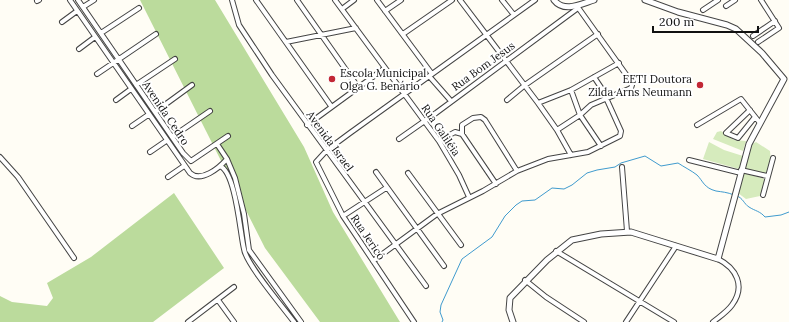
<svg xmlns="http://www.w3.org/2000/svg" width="789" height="322" font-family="Lora,serif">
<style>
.green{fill:#d6ebbd}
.forest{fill:#bbdb9c}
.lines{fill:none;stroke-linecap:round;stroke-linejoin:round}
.stream{stroke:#409bce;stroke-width:1}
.minor-casing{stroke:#444;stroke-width:6}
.tertiary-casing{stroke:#444;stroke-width:7}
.minor{stroke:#fff;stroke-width:4}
.tertiary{stroke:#fff;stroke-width:5}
.poi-dot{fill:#c22735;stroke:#fff;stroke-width:1.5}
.labels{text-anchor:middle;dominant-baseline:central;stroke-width:4;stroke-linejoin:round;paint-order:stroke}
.street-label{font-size:11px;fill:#111;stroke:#fff}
.poi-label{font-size:11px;fill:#111;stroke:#fff;text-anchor:start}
</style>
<rect width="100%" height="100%" fill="#fffdf5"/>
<path class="green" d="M721,131L734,140L746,141L743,151L713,139L717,132Z
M709,142L724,150L743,156L739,169L703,159Z
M756,142L770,151C771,158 770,168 765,174L744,168L752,144Z
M743,173L765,179L760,196L746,199L738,193Z"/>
<path class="forest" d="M140,0H215L304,147L333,212L400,322H320L265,248Z
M174,193L224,268L153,322H0V296L12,302L47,306L53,298L47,283L91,257Z"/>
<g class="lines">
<path class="stream" d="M737,196C743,198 744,204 749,207C755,211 760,211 765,217L781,215L789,212
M442,322L443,320L440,312L441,305L462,259L492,237L505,216L516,205L522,201L535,200L552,188L564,189L572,185L587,173L597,170L615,167L621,163L645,156L661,166L678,163C684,167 692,171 697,175C703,181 704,188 716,191C722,192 727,192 734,195"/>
<g class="minor-casing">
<path id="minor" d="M70,0L190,173C201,183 219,168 227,159
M78,0L183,153L191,161
M232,0L239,25L272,75L426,286
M256,0L331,106
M297,0L358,87
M335,0L439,141L459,175L469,197
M377,0L432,74
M460,0L538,103L557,130L571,155
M502,0L514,15
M37,1L39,0
M726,6L735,0
M83,7L94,0
M342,9L354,0
M703,10L718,0
M385,11L401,0
M62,22L77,11
M101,33L139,8
M403,34L452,0
M753,36L775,21
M286,42L356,28
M758,42L779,28L761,0
M79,49L95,37
M97,74L156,34
M429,76L451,101
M136,85L175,59
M571,90L580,115L601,146
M116,100L131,89
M507,100L525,85L598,34
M538,103L571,90L619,63
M750,110L726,133L738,138L755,117
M155,112L192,85
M307,125L385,68
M697,125L741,99L760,123
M132,126L148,115
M557,130L580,115L591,105L631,88L632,85L630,80L577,6
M462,134V125L473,118L481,117L485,120L517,171
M172,137L210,111
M399,139L436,113L578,8
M439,141L455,132L462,134L496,184
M217,144L227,159L235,178L244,214L249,250L301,322
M150,152L166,141
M0,157L18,177L74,258
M689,160L741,173
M191,161L228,136
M220,166C236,173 240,233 244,249C246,264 283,307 294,322
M622,167L627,231
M741,170L767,176
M376,172L444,266
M408,173L461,245
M168,177L184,166
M763,195L773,158
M343,216L386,188
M556,251L674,322
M373,261L437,214L483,191L517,171L548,159L588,152L620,136L621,131L602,89L594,77
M525,280L546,297L584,322
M218,300L234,322
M188,322L234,287
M414,322L343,216L316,162L327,150L350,133L535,0
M626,322L676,246
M713,322C719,317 727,312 732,305C746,286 736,268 718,259"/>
</g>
<g class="tertiary-casing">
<path id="tertiary" d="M554,0C564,13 581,4 594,0
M513,322L509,310L510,298L547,260L572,240L601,234L631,232L718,259L749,144L784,79L762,53L736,29L727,25L678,12L645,0"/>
</g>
<use href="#minor" class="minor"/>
<use href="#tertiary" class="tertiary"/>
</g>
<g class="poi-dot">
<circle cx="332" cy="79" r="4"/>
<circle cx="700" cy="85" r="4"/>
</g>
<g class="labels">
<g class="street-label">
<text transform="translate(483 66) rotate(-36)">Rua Bom Jesus</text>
<text transform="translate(166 113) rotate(56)">Avenida Cedro</text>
<text transform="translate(441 130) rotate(56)">Rua Galiléia</text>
<text transform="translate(330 141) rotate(54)">Avenida Israel</text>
<text transform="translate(368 237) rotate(56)">Rua Jericó</text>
</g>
<g class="poi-label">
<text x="340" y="73">Escola Municipal<tspan x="340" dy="13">Olga G. Benário</tspan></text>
<text x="692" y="79" text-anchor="end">EETI Doutora<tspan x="692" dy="13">Zilda Arns Neumann</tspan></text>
</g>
</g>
<path d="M653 26v6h105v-6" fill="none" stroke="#111111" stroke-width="2"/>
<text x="659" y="26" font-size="12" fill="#111111" stroke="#ffffff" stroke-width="3" paint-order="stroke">200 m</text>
</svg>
